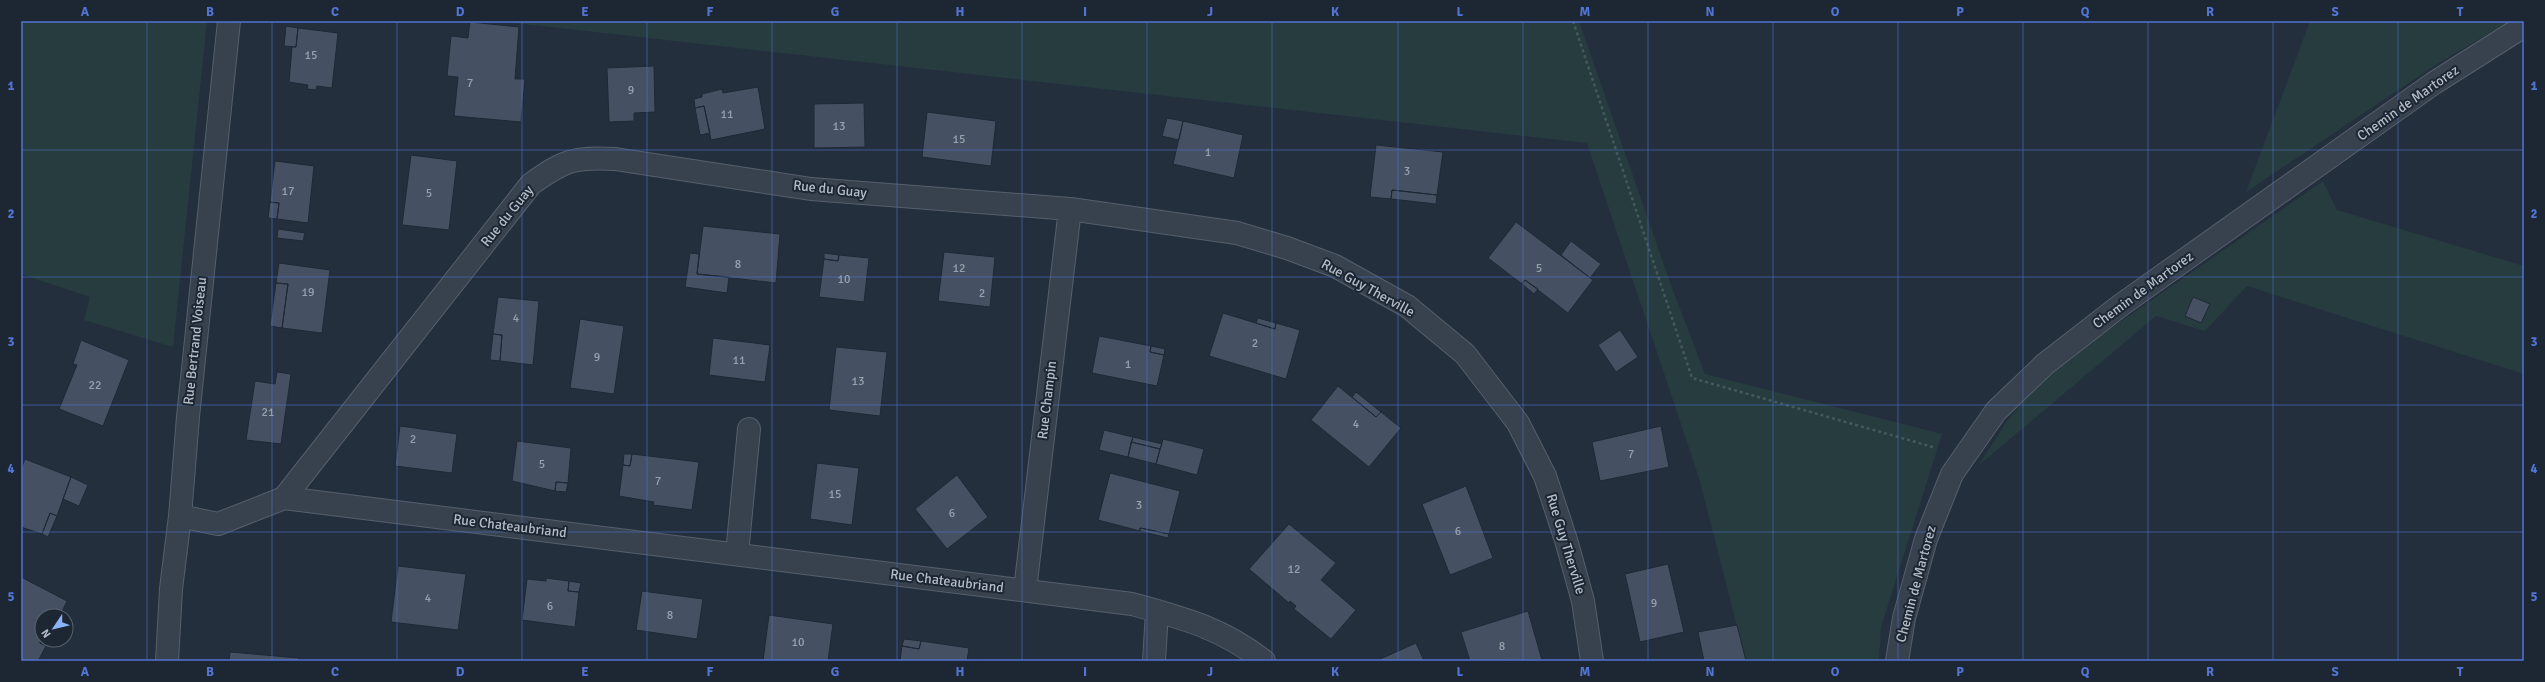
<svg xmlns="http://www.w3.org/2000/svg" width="2545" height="682" font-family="Signika,sans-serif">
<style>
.green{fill:#263c3f}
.building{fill:#455162;stroke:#1f2835}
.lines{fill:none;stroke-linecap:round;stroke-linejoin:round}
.minor-casing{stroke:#565f6c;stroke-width:24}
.path{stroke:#44595c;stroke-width:2.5;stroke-dasharray:3 3;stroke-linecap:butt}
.minor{stroke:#38414e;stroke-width:22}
.grid{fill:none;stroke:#5274d3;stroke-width:1;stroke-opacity:0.55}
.labels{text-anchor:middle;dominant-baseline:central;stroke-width:4;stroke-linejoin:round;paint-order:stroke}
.number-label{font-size:12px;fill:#98a1af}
.street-label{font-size:14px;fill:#b4bcc9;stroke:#1d2633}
.neatline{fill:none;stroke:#5274d3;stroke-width:1.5}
.grid-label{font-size:13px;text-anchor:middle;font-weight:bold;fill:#5274d3}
</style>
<rect width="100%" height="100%" fill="#242f3e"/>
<path class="green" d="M21,21H207L173,347L84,320L90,297L21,274Z
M496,21H1579L1671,285L1705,374L1942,434L1881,627L1879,661H1746L1699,478L1587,143Z
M2310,21H2510L2437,64L2246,192Z
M2323,181L2337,210L2524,266V374L2247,286L2205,331L2156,316L1978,466L2006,423L2044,375Z"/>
<path class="building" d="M470,22L519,27L515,79H525L521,122L454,116L458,77L447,76L451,36L468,38Z
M286,26L298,28L296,47L284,46Z
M298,28L338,33L332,88L317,86L316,90L307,89L308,85L289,82L292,47H296Z
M654,66L655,112L634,113V121L609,122L607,68Z
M758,87L765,129L711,140L704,106L695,108L694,99L702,97V94L722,89L723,93Z
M864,103L865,147L814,148V104Z
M704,106L710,133L700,135L695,108Z
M927,112L996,121L991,166L922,157Z
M1167,118L1183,121L1179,140L1162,136Z
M1183,121L1243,135L1234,178L1173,164Z
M1376,145L1443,152L1437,195L1392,190L1391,199L1370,197Z
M411,155L457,161L449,230L402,225Z
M275,161L314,166L308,223L277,219L279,203L270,202Z
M1392,190L1437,195L1436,204L1391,199Z
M270,202L279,203L277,219L268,218Z
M1516,222L1593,280L1568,313L1525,280L1522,284L1488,258Z
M703,226L780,234L776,283L697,274Z
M278,229L305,233L303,241L277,238Z
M1571,241L1601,264L1590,278L1561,255Z
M944,252L995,257L990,307L938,301Z
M690,253L699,254L697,274L729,277L727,293L685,287Z
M824,253L839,255L838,261L824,259Z
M839,255L869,258L864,302L819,297L824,259L838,261Z
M279,263L330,270L322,333L282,328L288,284L276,283Z
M1525,280L1538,289L1534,294L1522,284Z
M276,283L288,284L282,328L270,326Z
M498,297L539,301L533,365L500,361L502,335L493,334Z
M2193,297L2210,304L2201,323L2185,316Z
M1223,313L1275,329L1276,323L1300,330L1286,379L1209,356Z
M1258,318L1276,323L1275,329L1256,323Z
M580,319L624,326L614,394L570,388Z
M1620,330L1638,357L1616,372L1598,345Z
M493,334L502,335L500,361L490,360Z
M1099,336L1151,346L1150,352L1164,355L1157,386L1092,373Z
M713,338L770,345L765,382L709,375Z
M81,340L129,360L103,426L59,409L77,365L73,364Z
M1151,346L1165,349L1164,355L1150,352Z
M836,347L887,352L880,416L829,410Z
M277,372L291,374L281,444L246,440L255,381L275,384Z
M1338,386L1376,417L1381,412L1401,428L1369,467L1311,420Z
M1356,392L1381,412L1376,417L1352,397Z
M400,426L457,434L452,473L395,466Z
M1661,426L1669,467L1600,481L1592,442Z
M1104,430L1133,437L1128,457L1099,450Z
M1133,437L1162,444L1160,449L1131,442Z
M1163,439L1204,449L1197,475L1156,464Z
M517,441L571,448L568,483L556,482L555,491L512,481Z
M1131,442L1160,449L1156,464L1128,457Z
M624,454H632L630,466L623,465Z
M632,454L699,462L692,510L653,505L654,502L619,496L623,465L630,466Z
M25,459L71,477L57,516L50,513L42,534L21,527V469Z
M817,463L859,468L852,525L810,519Z
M1110,473L1180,491L1169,534L1140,528V531L1098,520Z
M957,475L988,517L947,549L915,509Z
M71,477L88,485L79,506L63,499Z
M556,482L568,483L566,492L555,491Z
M1466,486L1493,558L1450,575L1422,504Z
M50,513L57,516L48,537L42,534Z
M1289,524L1336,563L1321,580L1356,610L1331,639L1294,609L1296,606L1290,601L1289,603L1249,569Z
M1140,528L1169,534L1168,538L1140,531Z
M1668,564L1684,632L1640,642L1625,574Z
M398,566L466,574L458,630L391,622Z
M21,577L67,601L60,616H42L40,643L46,646L38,661H21Z
M546,578L569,581L568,591L579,592L575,627L522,620L527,579L546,581Z
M569,581L581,583L579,592L568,591Z
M642,591L703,599L697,639L636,630Z
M1528,611L1542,660L1470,661L1461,632Z
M769,615L833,624L828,661H763Z
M1737,625L1746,661H1704L1698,632Z
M42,639L53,640L50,647L40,643Z
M904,639L921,641L919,649L902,646Z
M921,641L969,648L967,661H900L902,646L919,649Z
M1416,643L1424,661H1376Z
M230,652L299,658L298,661H229Z
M977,659L993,661H977Z"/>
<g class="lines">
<g class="minor-casing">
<path id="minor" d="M284,498L1132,604C1183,618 1222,628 1264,661
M180,516L218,524L284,498L531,184C565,160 573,157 615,159L811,189L1070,209L1237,233L1287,248L1335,266L1407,306L1465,354L1518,423L1545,476L1566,540L1583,601L1592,661
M737,554L749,429
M1025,590L1070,209
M167,661L171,589L180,516L188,417L229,21
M1154,661L1157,611
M1897,661L1904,618L1926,539L1952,474L1996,411L2045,364L2121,305L2434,83L2524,26"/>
</g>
<path class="path" d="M1573,21L1692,378L1933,447"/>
<use href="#minor" class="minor"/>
</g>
<path class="grid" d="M147,21V661M272,21V661M397,21V661M522,21V661M647,21V661M772,21V661M897,21V661M1022,21V661M1147,21V661M1272,21V661M1398,21V661M1523,21V661M1648,21V661M1773,21V661M1898,21V661M2023,21V661M2148,21V661M2273,21V661M2398,21V661M21,150H2524M21,277H2524M21,405H2524M21,532H2524"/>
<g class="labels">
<g class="number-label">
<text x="311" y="55">15</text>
<text x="470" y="83">7</text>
<text x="631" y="90">9</text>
<text x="727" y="114">11</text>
<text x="839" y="126">13</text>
<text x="959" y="139">15</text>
<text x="1208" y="152">1</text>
<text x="1407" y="171">3</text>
<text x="288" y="191">17</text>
<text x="429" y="193">5</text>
<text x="738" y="264">8</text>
<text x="959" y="268">12</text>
<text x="1539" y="268">5</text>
<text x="844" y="279">10</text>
<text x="308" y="292">19</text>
<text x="982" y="293">2</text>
<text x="516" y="318">4</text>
<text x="1255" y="343">2</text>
<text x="597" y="357">9</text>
<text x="739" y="360">11</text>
<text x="1128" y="364">1</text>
<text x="858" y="381">13</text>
<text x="95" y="385">22</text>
<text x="268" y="412">21</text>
<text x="1356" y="424">4</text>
<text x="413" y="439">2</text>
<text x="1631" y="454">7</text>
<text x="542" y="464">5</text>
<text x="658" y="481">7</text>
<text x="835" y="494">15</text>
<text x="1139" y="505">3</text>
<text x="952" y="513">6</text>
<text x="1458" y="531">6</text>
<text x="1294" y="569">12</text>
<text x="428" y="598">4</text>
<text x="1654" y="603">9</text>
<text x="550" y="606">6</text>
<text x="670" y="615">8</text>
<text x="798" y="642">10</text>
<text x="1502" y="646">8</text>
</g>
<g class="street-label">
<text transform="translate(2408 103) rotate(-35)">Chemin de Martorez</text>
<text transform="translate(830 189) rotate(6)">Rue du Guay</text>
<text transform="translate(507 216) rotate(-51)">Rue du Guay</text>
<text transform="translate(1368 288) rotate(29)">Rue Guy Therville</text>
<text transform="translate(2143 290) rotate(-36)">Chemin de Martorez</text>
<text transform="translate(195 341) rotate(-84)">Rue Bertrand Voiseau</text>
<text transform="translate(1047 400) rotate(-83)">Rue Champin</text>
<text transform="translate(510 526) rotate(7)">Rue Chateaubriand</text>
<text transform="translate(1566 544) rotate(73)">Rue Guy Therville</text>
<text transform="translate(947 581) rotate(7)">Rue Chateaubriand</text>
<text transform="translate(1916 584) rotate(-75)">Chemin de Martorez</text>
</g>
</g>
<rect width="2545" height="682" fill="none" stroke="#1d2633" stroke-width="44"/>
<g transform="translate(54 628) rotate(235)"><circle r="19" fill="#1d2633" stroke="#59626f"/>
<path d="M0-3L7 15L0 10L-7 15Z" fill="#8ab4f8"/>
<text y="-6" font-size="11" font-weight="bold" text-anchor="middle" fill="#b4bcc9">N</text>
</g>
<rect x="22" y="22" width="2501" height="638" class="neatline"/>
<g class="grid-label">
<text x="85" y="16">A</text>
<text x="210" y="16">B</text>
<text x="335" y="16">C</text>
<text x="460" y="16">D</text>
<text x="585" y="16">E</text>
<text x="710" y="16">F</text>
<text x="835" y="16">G</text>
<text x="960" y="16">H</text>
<text x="1085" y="16">I</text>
<text x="1210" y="16">J</text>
<text x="1335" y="16">K</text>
<text x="1460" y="16">L</text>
<text x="1585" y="16">M</text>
<text x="1710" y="16">N</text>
<text x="1835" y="16">O</text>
<text x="1960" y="16">P</text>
<text x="2085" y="16">Q</text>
<text x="2210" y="16">R</text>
<text x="2335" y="16">S</text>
<text x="2460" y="16">T</text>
<text x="11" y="90">1</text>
<text x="2534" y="90">1</text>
<text x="11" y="218">2</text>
<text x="2534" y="218">2</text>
<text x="11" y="346">3</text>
<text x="2534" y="346">3</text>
<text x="11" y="473">4</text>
<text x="2534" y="473">4</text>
<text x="11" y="601">5</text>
<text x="2534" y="601">5</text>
<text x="85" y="676">A</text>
<text x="210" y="676">B</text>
<text x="335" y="676">C</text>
<text x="460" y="676">D</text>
<text x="585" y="676">E</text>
<text x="710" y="676">F</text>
<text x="835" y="676">G</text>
<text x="960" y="676">H</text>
<text x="1085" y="676">I</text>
<text x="1210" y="676">J</text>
<text x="1335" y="676">K</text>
<text x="1460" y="676">L</text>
<text x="1585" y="676">M</text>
<text x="1710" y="676">N</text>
<text x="1835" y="676">O</text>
<text x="1960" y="676">P</text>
<text x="2085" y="676">Q</text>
<text x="2210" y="676">R</text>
<text x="2335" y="676">S</text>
<text x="2460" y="676">T</text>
</g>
</svg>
